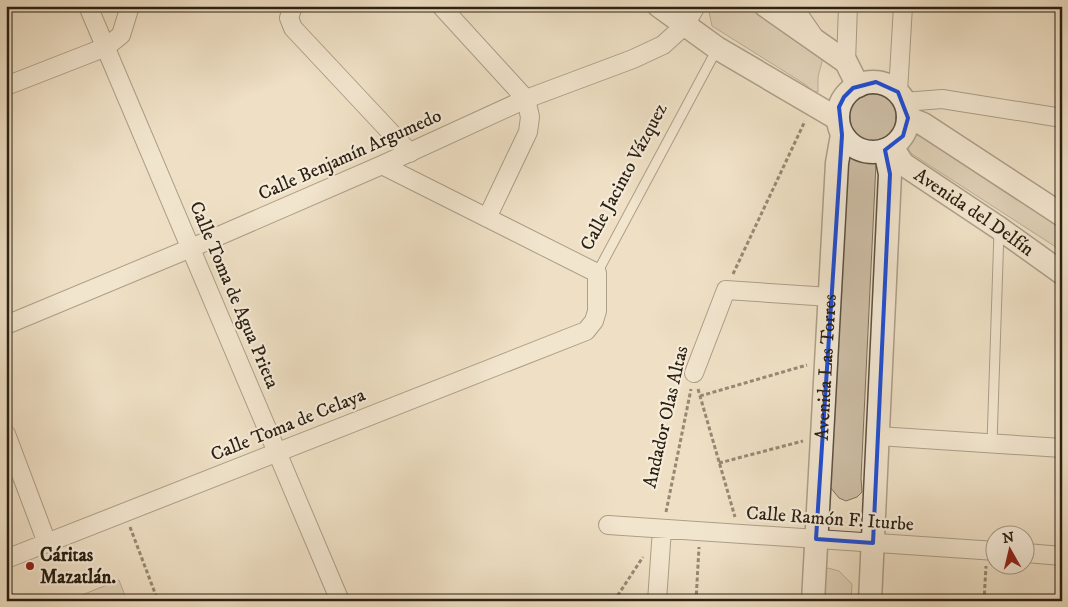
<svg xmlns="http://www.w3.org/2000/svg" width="1068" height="607" font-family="'IM FELL DW Pica',serif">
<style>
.green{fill:#cebfa7;stroke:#7c705d}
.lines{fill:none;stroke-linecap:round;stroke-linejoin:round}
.service-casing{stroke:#5c5040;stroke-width:11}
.minor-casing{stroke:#5c5040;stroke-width:20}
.tertiary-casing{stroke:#5c5040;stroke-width:25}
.path{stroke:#2b2013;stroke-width:3;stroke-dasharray:4 2.5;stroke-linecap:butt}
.service{stroke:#f5ebd9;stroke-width:9}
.minor{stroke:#f5ebd9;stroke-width:18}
.tertiary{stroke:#f5ebd9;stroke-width:22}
.marked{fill:none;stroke:#1d4ed8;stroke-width:4;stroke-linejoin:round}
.poi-dot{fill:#8f2418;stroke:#f5ebd9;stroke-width:2}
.labels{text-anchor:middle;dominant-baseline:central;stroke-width:4.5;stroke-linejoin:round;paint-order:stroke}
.street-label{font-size:19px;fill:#2b2013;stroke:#f5ebd9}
.poi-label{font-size:19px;font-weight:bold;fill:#2b2013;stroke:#f5ebd9;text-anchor:start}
</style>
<rect width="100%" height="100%" fill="#efe0c5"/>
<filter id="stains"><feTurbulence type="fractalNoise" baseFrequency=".004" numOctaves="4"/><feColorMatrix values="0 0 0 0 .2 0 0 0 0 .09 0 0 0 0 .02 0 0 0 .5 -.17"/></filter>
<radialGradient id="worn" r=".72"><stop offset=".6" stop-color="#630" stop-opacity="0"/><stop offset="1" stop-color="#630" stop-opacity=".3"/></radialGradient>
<path class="green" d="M711,6H754L815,48C828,62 819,64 818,79C818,83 818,87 818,92H814L806,85L712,26L709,12Z
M847 121a27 27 0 1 1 54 0a27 27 0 1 1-54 0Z
M916,135L925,138L1062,224V251L912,154L907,147L906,142L909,138Z
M858,153L866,154L876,163L861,478L862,492L857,497L846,501L839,498L830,487L847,157L852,154Z
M828,568L839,571L852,584L851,601H815L821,573Z
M119,580L127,601H67Z"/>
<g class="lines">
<g class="service-casing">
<path id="service" d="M597,273L717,49
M992,443L999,231"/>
</g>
<g class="minor-casing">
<path id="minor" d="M88,6L340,601
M293,6L289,18L293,28L410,153
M441,6L526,99L530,117L528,132L487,218
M793,6L813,35
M846,62L848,6
M6,86L106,47L121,35L130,6
M898,92L903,6
M904,102L942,99L1062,118
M6,325L191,248L382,165L526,99L633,59L663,45L685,25L696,6
M694,373L726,290L830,297
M6,434L47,543
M878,436L1062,448
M608,525L996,551
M1026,553L1062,556
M6,559L586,331L594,321L597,311V273L382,165
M657,601L662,529"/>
</g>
<g class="tertiary-casing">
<g id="tertiary">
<path d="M659,6L717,48L838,119"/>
<path d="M766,6L846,62L858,86"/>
<circle cx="873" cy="117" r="35"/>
<path d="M908,118L923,124L1062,215"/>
<path id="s1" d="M892,147L903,164L999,228L1062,273"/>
<path id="s2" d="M813,601L837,163L842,135"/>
<path d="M870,601L890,174L885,150"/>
</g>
</g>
<path class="path" d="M733,274L805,121
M698,389L735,517
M700,396L807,365
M719,463L803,441
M666,512L691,389
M130,527L158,601
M696,599L732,601
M614,601L643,557
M696,601L699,547
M984,601L986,566"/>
<use href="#service" class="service"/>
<use href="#minor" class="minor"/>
<use href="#tertiary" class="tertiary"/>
</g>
<path d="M0 0H1068V607H0ZM876,82L898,92L908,118L903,136L885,150L890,174L873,543L816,539L842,135L839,107L844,97L853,88Z" fill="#efe0c5" fill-opacity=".55" fill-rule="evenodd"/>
<path class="marked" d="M876,82L898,92L908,118L903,136L885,150L890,174L873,543L816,539L842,135L839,107L844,97L853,88Z"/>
<circle class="poi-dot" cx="30" cy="566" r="5"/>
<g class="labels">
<g class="street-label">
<text transform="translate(350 155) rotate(-24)">Calle Benjamín Argumedo</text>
<text transform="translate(624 177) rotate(-62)">Calle Jacinto Vázquez</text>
<text stroke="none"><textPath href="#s1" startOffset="106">Avenida del Delfín</textPath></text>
<text transform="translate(234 295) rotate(67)">Calle Toma de Agua Prieta</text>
<text stroke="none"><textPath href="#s2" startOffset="234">Avenida Las Torres</textPath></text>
<text transform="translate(666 417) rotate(-77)">Andador Olas Altas</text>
<text transform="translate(288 425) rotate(-22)">Calle Toma de Celaya</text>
<text transform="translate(830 519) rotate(4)">Calle Ramón F. Iturbe</text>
</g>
<g class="poi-label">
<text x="40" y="555">Cáritas<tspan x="40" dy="22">Mazatlán.</tspan></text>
</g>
</g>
<rect width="1068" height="607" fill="none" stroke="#efe0c5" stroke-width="25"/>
<rect x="8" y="8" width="1053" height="592" fill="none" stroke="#2b2013" stroke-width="2.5"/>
<rect x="12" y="12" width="1043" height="582" fill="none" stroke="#2b2013"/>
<g transform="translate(1010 550) rotate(352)"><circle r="24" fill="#f5ebd9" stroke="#a49a8a"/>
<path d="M0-4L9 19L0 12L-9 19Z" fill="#8f2418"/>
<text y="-8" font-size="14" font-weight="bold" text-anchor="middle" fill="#2b2013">N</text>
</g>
<rect width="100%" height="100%" filter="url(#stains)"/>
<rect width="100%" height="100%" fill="url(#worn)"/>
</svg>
